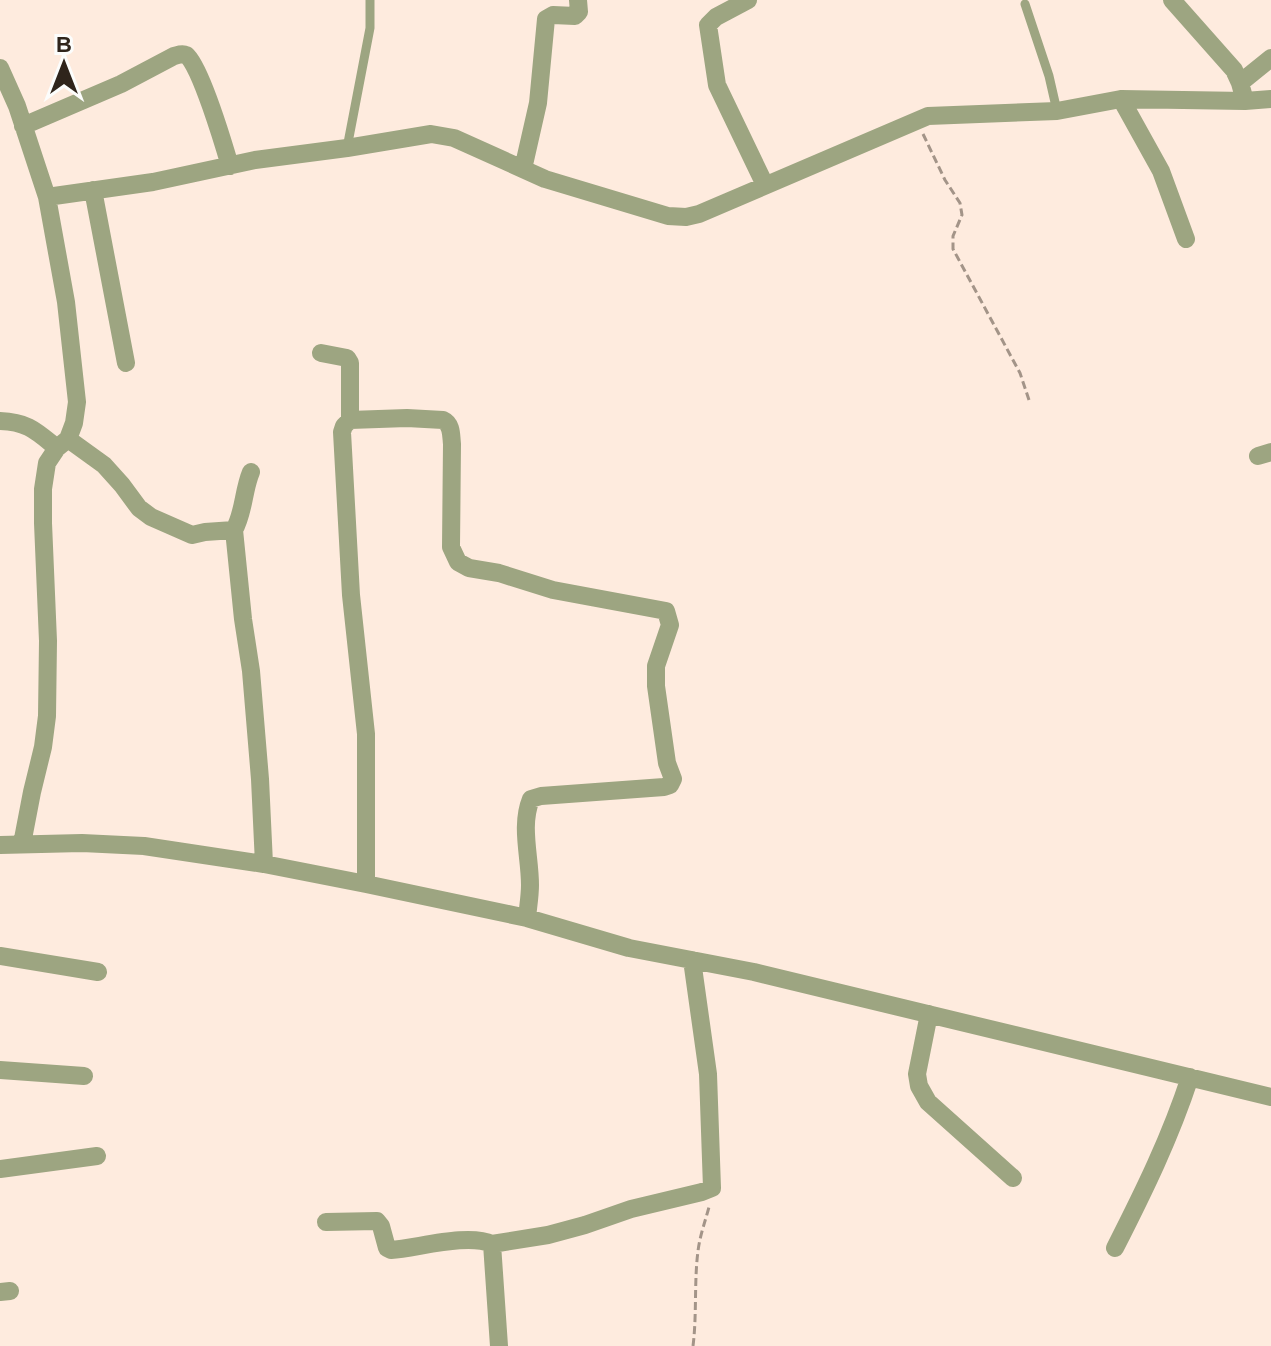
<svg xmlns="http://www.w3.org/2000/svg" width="1271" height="1346" font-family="Helvetica,sans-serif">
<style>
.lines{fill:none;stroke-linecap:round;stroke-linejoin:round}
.path{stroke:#a39488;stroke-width:3;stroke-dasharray:8 4;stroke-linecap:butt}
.lane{stroke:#9da581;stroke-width:9}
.street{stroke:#9da581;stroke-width:18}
</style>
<rect width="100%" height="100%" fill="#feebde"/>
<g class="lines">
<path class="path" d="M923,134L945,180L960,203L962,215L953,236V249L1020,373L1029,400
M693,1346C697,1314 694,1282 698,1251C700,1235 705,1222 709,1207"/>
<path class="lane" d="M1025,4L1049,76L1057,111
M347,148L370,28V0"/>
<path class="street" d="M748,0L716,17L708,25L717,85L765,185
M1172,0L1234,70L1240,83L1245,101
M0,68L17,106L47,197L66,302L77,402L74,423L68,439L57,448L47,463L43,489V523L48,641L47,716L43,747L32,792L22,844
M1240,83L1271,58
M1121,99L1161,171L1186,239
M23,126L121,84L174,56C178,55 182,53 186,55C199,61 225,149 230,166
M523,169L538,103L546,19L553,15L575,16L579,12L578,0
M93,190L126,363
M47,197L153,182L255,160L347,148L431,134L454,138L545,179L668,216L686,217L699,214L928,116L1057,111L1121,99L1245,101L1271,99
M321,353L347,358L350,363V420
M0,421C28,422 36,431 57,448
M68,439L104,465L122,485L139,508L151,517L192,535L205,532L234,530C244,513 243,491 251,472
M1258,456L1271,452
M234,530L243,619L251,671L260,779L264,864
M0,845L82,843L144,846L264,864L366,884L527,918L629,948L754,972L1271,1097
M366,884V734L351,595L342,432L344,426L350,420L407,418L443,420C452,424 451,435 452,444L451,547L458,562L469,568L499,573L553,590L666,611L670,625L656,666V686L667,763L673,779L670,785L664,787L541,796L531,799C520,826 530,856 530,885C530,896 528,907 527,918
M0,956L98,972
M929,1014L917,1074L919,1086L928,1102L1013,1178
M0,1070L84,1076
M0,1169L97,1156
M326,1222L377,1221L381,1226L387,1248L391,1250C418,1248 468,1233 492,1244
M1115,1248C1144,1191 1170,1138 1190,1077
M0,1292L10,1291
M499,1346L492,1244L548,1235L585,1225L631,1209L702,1192L712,1188L708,1074L692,960"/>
</g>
<g transform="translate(64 64)" stroke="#fcfdfc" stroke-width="6" paint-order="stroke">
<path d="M0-6L14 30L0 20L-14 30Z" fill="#2f241b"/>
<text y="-12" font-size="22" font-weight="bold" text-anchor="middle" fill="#2f241b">B</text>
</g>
</svg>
